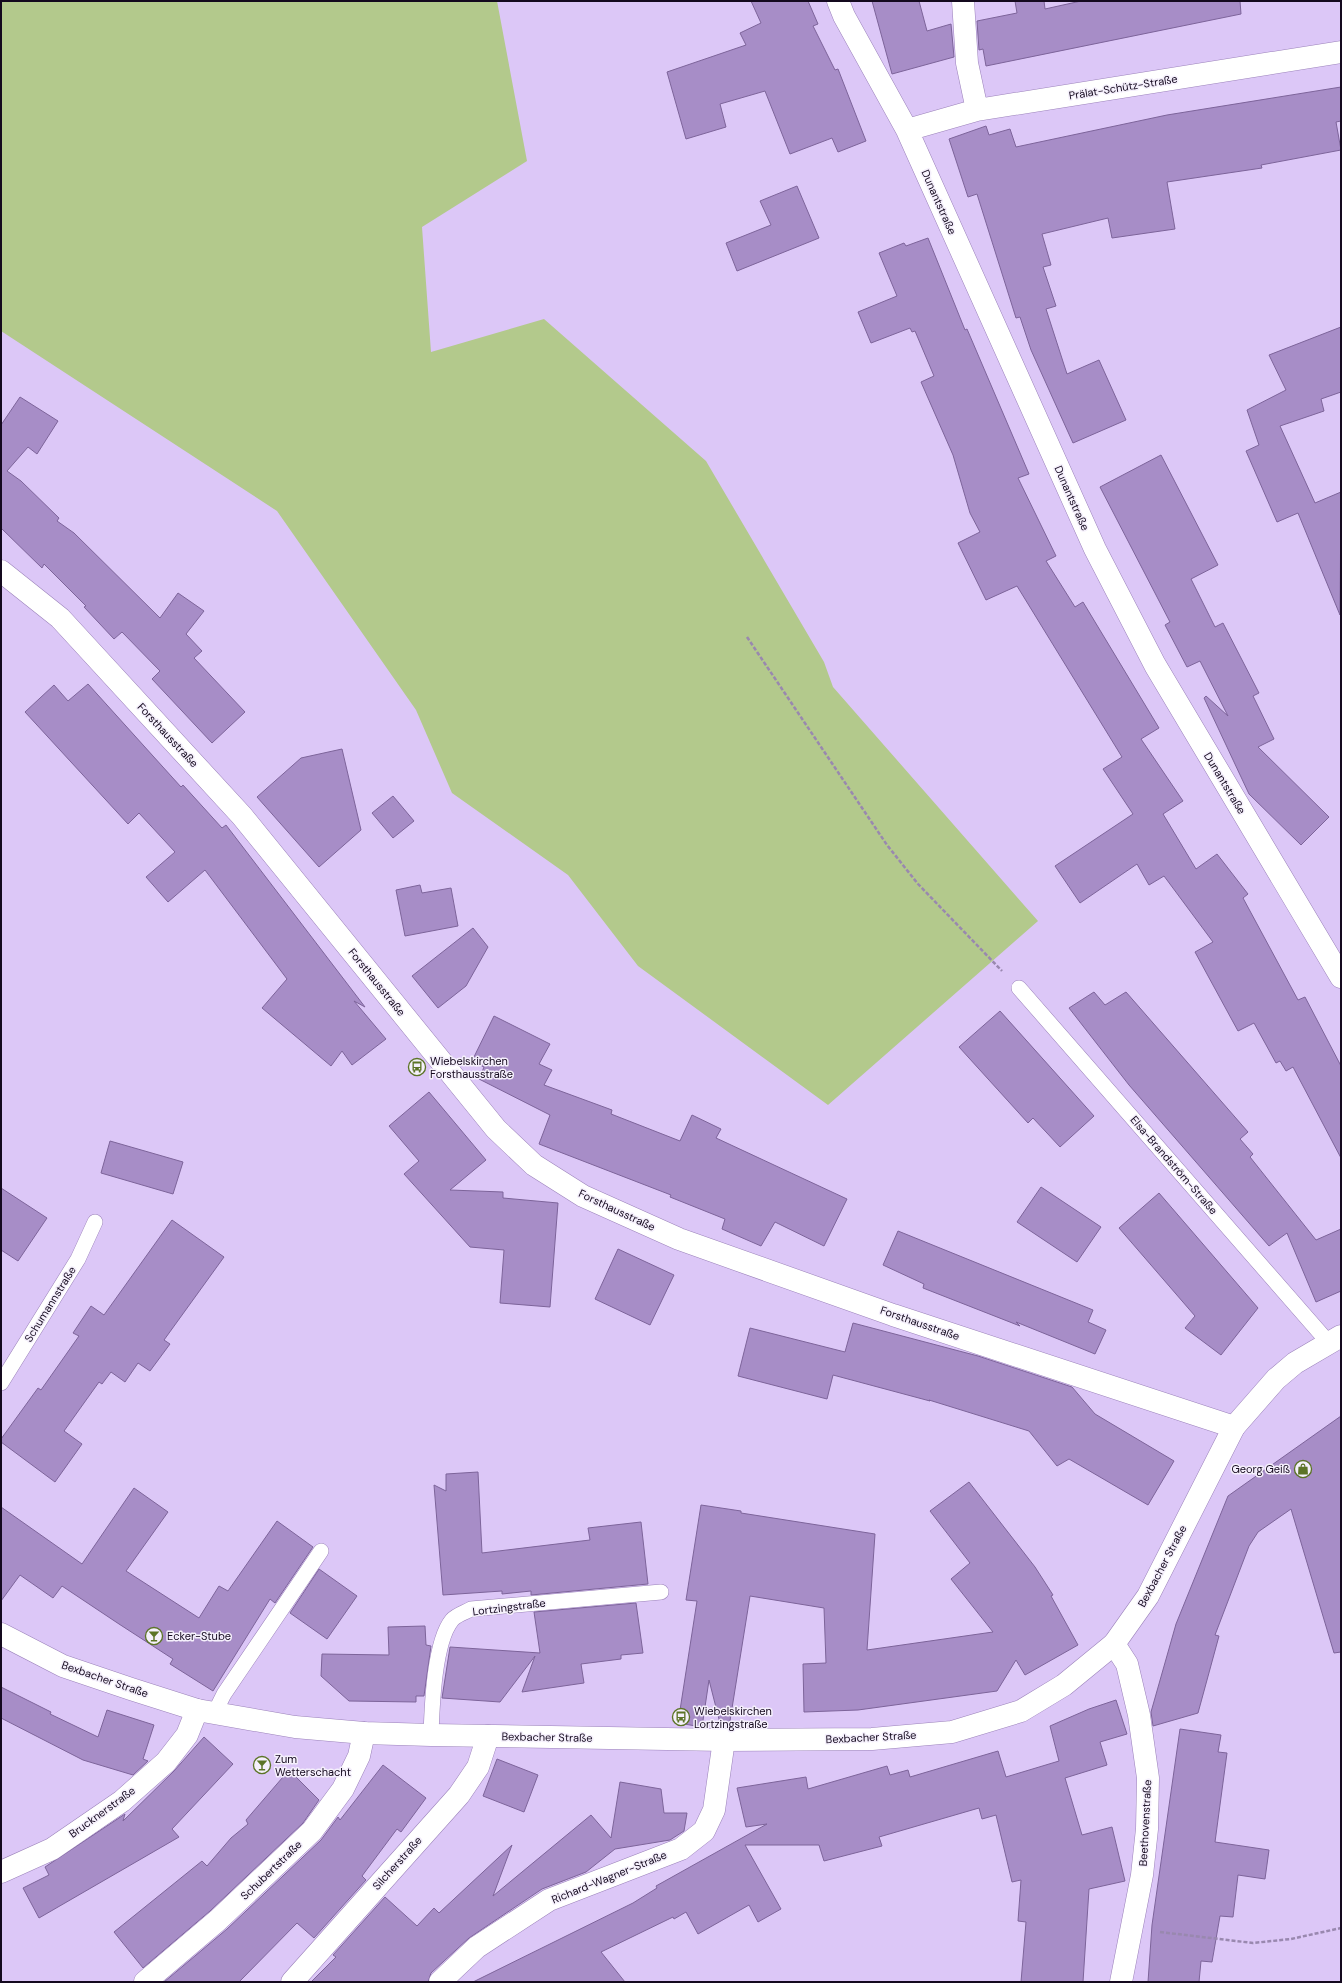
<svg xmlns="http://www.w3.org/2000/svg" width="1342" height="1983" font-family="'DM Sans',sans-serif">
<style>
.green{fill:#b3c98c}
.building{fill:#a78dc7;stroke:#7d649a}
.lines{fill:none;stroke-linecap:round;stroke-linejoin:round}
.service-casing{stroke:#9b82ba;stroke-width:16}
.minor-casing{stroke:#9b82ba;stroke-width:23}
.tertiary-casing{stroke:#9b82ba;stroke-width:23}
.path{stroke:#9988af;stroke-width:2.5;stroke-dasharray:4 2;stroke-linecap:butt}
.service{stroke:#fff;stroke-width:15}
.minor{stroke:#fff;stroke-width:22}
.tertiary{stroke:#fff;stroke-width:22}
.labels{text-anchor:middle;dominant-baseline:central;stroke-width:3;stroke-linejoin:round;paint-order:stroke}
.street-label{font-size:11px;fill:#14091e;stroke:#f5f0fc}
.poi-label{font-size:11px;fill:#14091e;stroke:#f5f0fc;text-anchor:start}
</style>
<rect width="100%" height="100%" fill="#dcc7f7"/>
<path class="green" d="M1,1H497L527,161L422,227L431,352L544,319L706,461L824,662L833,687L1038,921L828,1105L638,966L568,875L452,793L416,710L277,511L1,331Z"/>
<path class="building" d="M751,1H808L818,24L813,26L835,70L838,69L866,141L838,152L832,138L790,154L765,91L720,104L726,127L686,139L667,72L746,45L740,33L761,23Z
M872,1H919L927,31L951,24L954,57L892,74Z
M1015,1H1044L1045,9L1081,1H1240L1241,14L986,66L983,49L979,50L977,21L1017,13Z
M1341,87V121L1336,122L1341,150L1261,165L1262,168L1167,182L1175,229L1112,238L1108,218L1042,234L1051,265L1043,267L1056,306L1046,309L1067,374L1099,360L1126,420L1073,443L1031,350L1020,317L1016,318L977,194L968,197L949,139L986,126L989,135L1010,129L1016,147L1167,115Z
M797,186L819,238L737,271L726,243L771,225L760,201Z
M928,238L965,330L967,329L1029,474L1018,478L1056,556L1046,561L1075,607L1083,602L1159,728L1141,739L1183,801L1163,814L1196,869L1217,854L1248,894L1243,898L1298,1000L1305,997L1341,1066V1158L1293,1067L1286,1071L1280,1061L1276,1063L1254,1023L1238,1031L1195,952L1213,942L1164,876L1149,885L1137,864L1080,903L1055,866L1133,814L1103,769L1122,757L1017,586L986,600L958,543L980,532L970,513L953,455L921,382L934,376L915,331L912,332L910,328L871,343L858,312L897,296L879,253L904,243L906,246Z
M1341,327V392L1321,399L1324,411L1280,426L1315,503L1341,492L1340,615L1298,513L1277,522L1246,451L1259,445L1247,410L1286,390L1269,355Z
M20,397L58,421L37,454L28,447L7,471L21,481L59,518L57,521L74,533L160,618L178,593L204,611L186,634L202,651L194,658L245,712L212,743L152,679L160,671L122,632L114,639L84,607L86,606L44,564L42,568L1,528V425Z
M1161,455L1218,565L1191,579L1215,627L1223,623L1259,693L1253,696L1274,739L1258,747L1329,817L1301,845L1249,794L1204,698L1206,696L1228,716L1200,661L1187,667L1165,625L1170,622L1100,487Z
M88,684L181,787L183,785L222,828L226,825L365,1007L354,1001L386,1039L352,1065L342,1051L331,1066L262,1008L287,979L205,870L168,902L146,877L175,852L139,813L128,824L25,712L54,685L68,701Z
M342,749L361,830L319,867L257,797L301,758Z
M393,796L414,821L393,838L372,813Z
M420,885L422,893L451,888L458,926L405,936L396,890Z
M473,928L488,947L466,986L438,1008L412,976Z
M1094,992L1105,1005L1126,992L1248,1132L1240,1139L1253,1154L1250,1157L1316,1240L1341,1229V1291L1316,1302L1287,1233L1269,1246L1129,1085L1069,1008Z
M1000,1011L1094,1116L1060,1147L1033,1118L1028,1123L959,1047Z
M494,1016L550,1044L539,1064L552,1070L544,1085L612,1110L611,1114L680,1141L692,1115L721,1129L716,1138L847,1199L824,1246L775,1222L761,1246L722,1229L725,1219L670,1197L671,1195L539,1144L550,1115L479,1079L484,1067L472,1061Z
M429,1092L486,1160L450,1190L503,1192V1198L558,1203L550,1307L500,1303L504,1250L470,1247L404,1174L419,1161L389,1126Z
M110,1141L183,1162L173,1194L101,1173Z
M1041,1187L1101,1227L1077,1262L1017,1222Z
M1,1188L47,1218L18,1261L1,1250Z
M1159,1193L1258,1308L1221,1355L1185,1328L1195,1316L1119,1228Z
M172,1220L224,1257L164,1340L170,1344L150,1371L138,1363L125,1382L111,1372L102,1384L99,1382L64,1431L82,1444L55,1482L1,1442V1439L38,1388L41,1390L79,1336L73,1333L91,1306L104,1315Z
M898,1231L1093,1310L1088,1322L1106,1330L1095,1354L1016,1322L1020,1326L923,1288L924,1284L883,1265Z
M618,1249L674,1275L650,1325L595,1299Z
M853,1323L978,1356L1072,1387L1095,1414L1174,1461L1148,1505L1069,1459L1057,1466L1029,1431L929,1400L930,1401L833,1375L827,1399L738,1376L750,1328L845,1352Z
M1341,1416V1652L1334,1653L1291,1509L1258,1532L1249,1546L1215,1635L1219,1636L1198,1713L1153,1726L1151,1712L1176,1624L1228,1496Z
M478,1472L482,1553L590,1540L588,1528L641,1522L648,1584L531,1595V1591L502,1594V1591L443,1595L434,1485L446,1491V1474Z
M969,1482L1035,1567L1053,1595L1051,1596L1078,1645L1025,1675L1016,1660L997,1691L858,1710L804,1712L803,1664L826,1663L824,1608L750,1596L729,1727H721L709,1680L702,1727L678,1723L697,1601L686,1600L701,1505L741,1511V1513L875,1534L867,1650L993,1632L951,1579L970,1563L930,1511Z
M134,1488L168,1512L126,1571L199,1618L219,1586L228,1591L277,1521L313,1547L275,1603L270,1599L213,1691L170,1664L173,1659L119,1624L62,1586L53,1598L20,1575L1,1601V1507L82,1564Z
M319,1569L357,1596L327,1639L290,1613Z
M636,1603L643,1653L621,1655V1659L581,1664L584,1683L522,1692L535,1656L500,1702L442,1698L450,1647L540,1653L534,1612Z
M425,1626L426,1645L431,1646L424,1696H416V1702L349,1701L321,1676L322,1654L389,1655L388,1627Z
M1,1687L51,1712L50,1714L98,1737L107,1710L154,1725L143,1759L148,1761L133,1775L83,1760L1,1718Z
M1116,1700L1127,1734L1100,1742L1107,1765L1065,1778L1082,1835L1112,1827L1125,1881L1089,1889L1083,1982H1021L1026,1922L1018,1921L1021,1880L1012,1882L996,1815L982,1819L979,1808L879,1837L882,1846L824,1861L819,1845H745L781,1909L758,1922L749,1905L698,1934L686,1912L674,1919L673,1917L601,1952L625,1982H473L633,1903L657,1888L656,1886L767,1824L746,1827L737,1788L806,1777L808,1789L887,1766L890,1775L908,1770L910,1777L998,1751L1006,1777L1059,1761L1050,1726L1089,1709Z
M1180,1729L1221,1735L1218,1752L1227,1753L1215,1842L1269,1850L1265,1879L1238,1875L1233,1917L1220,1916L1212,1962L1201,1961L1199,1982H1148L1152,1925Z
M204,1737L233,1764L172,1829L179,1837L39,1918L23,1888L49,1875L45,1867L125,1814L123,1821L174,1771Z
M497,1759L538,1775L524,1812L483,1796Z
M383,1765L426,1798L401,1832L397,1829L362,1876L366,1880L314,1938L297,1923L239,1982H164L227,1929L321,1840L338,1817L340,1820Z
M289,1770L319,1800L303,1823L210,1911L143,1968L114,1932L202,1861L207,1866L231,1838L248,1824L246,1820Z
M620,1782L661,1789L664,1813H687L684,1831L670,1840L615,1849L586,1872L542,1889L469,1938L431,1973L428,1982H311L336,1957L333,1955L385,1897L417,1926L434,1908L439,1913L512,1845L493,1896L591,1815L611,1838Z"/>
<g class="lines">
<g class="service-casing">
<path id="service" d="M1019,988L1328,1342
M1,1383L78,1259L95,1222
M214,1714L224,1694L321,1551
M431,1735C432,1707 434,1642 452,1620C456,1615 466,1612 471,1609L661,1592"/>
</g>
<g class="minor-casing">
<path id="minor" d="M838,1L844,16L907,130L1095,549L1155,665L1341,977
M963,1L967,63L977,110
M907,130L977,110L1341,52
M1,571L60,618L242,816L496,1129L534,1165L583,1196L679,1239L893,1315L1234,1427
M1114,1644L1127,1664L1139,1715L1148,1778L1147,1829L1142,1875L1121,1982
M1,1872L52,1849L122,1801L166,1762L187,1735L197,1710
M145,1982L218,1920L312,1831L343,1789L359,1756L364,1733
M292,1982L459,1795L478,1767L488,1736
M440,1982L477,1947L549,1900L681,1849L704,1831L714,1810L724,1740"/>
</g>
<g class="tertiary-casing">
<path id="tertiary" d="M1,1634L63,1666L131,1689L197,1710L295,1727L364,1733L431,1735L724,1740L872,1739L952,1732L1021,1711L1064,1685L1114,1644L1148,1596L1234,1427L1276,1379L1295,1363L1341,1336"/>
</g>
<path class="path" d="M747,637L887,845L918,884L1002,971
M1160,1932L1253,1943L1291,1939L1341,1928"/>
<use href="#service" class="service"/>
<use href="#minor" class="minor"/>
<use href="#tertiary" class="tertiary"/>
</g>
<defs>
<g id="bus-ring" transform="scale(0.9)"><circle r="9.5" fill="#f5f0fc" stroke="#5c7427" stroke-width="1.5"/><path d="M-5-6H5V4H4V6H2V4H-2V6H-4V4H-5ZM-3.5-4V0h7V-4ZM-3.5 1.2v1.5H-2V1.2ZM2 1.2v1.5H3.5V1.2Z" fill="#5c7427"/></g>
<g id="shop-ring" transform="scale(0.9)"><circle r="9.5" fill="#f5f0fc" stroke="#5c7427" stroke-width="1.5"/><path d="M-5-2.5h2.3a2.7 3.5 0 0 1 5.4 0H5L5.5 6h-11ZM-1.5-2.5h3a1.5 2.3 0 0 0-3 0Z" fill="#5c7427"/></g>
<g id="bar-ring" transform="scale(0.9)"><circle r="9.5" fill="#f5f0fc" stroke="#5c7427" stroke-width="1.5"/><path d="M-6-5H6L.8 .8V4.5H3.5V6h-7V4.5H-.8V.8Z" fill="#5c7427"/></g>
</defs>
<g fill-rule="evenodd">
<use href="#bus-ring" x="417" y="1067"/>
<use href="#shop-ring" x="1303" y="1469"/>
<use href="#bar-ring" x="154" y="1636"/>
<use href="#bus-ring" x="681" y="1717"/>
<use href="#bar-ring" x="262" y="1765"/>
</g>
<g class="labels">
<g class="street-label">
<text transform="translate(1123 87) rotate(-9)">Prälat-Schütz-Straße</text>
<text transform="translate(939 202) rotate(66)">Dunantstraße</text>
<text transform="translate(1072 498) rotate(66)">Dunantstraße</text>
<text transform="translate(168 735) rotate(47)">Forsthausstraße</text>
<text transform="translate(1225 783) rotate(59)">Dunantstraße</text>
<text transform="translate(377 982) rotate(51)">Forsthausstraße</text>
<text transform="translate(1174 1165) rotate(49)">Elsa-Brandström-Straße</text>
<text transform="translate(617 1210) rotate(25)">Forsthausstraße</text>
<text transform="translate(50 1304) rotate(-58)">Schumannstraße</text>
<text transform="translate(920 1323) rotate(19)">Forsthausstraße</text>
<text transform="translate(1162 1566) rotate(-62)">Bexbacher Straße</text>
<text transform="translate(509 1607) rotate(-7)">Lortzingstraße</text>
<text transform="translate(105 1679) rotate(19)">Bexbacher Straße</text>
<text transform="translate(547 1737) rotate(1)">Bexbacher Straße</text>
<text transform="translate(871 1737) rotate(-3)">Bexbacher Straße</text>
<text transform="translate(102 1812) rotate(-36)">Brucknerstraße</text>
<text transform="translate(1145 1823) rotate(-87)">Beethovenstraße</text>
<text transform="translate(397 1863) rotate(-48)">Silcherstraße</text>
<text transform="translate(271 1870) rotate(-44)">Schubertstraße</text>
<text transform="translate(609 1877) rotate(-22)">Richard-Wagner-Straße</text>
</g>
<g class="poi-label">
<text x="430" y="1061">Wiebelskirchen<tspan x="430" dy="13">Forsthausstraße</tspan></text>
<text x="1290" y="1469" text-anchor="end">Georg Geiß</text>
<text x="167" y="1636">Ecker-Stube</text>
<text x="694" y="1711">Wiebelskirchen<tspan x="694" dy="13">Lortzingstraße</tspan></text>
<text x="275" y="1759">Zum<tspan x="275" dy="13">Wetterschacht</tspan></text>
</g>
</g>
<rect width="1342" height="1983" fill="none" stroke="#14091e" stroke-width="4"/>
</svg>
